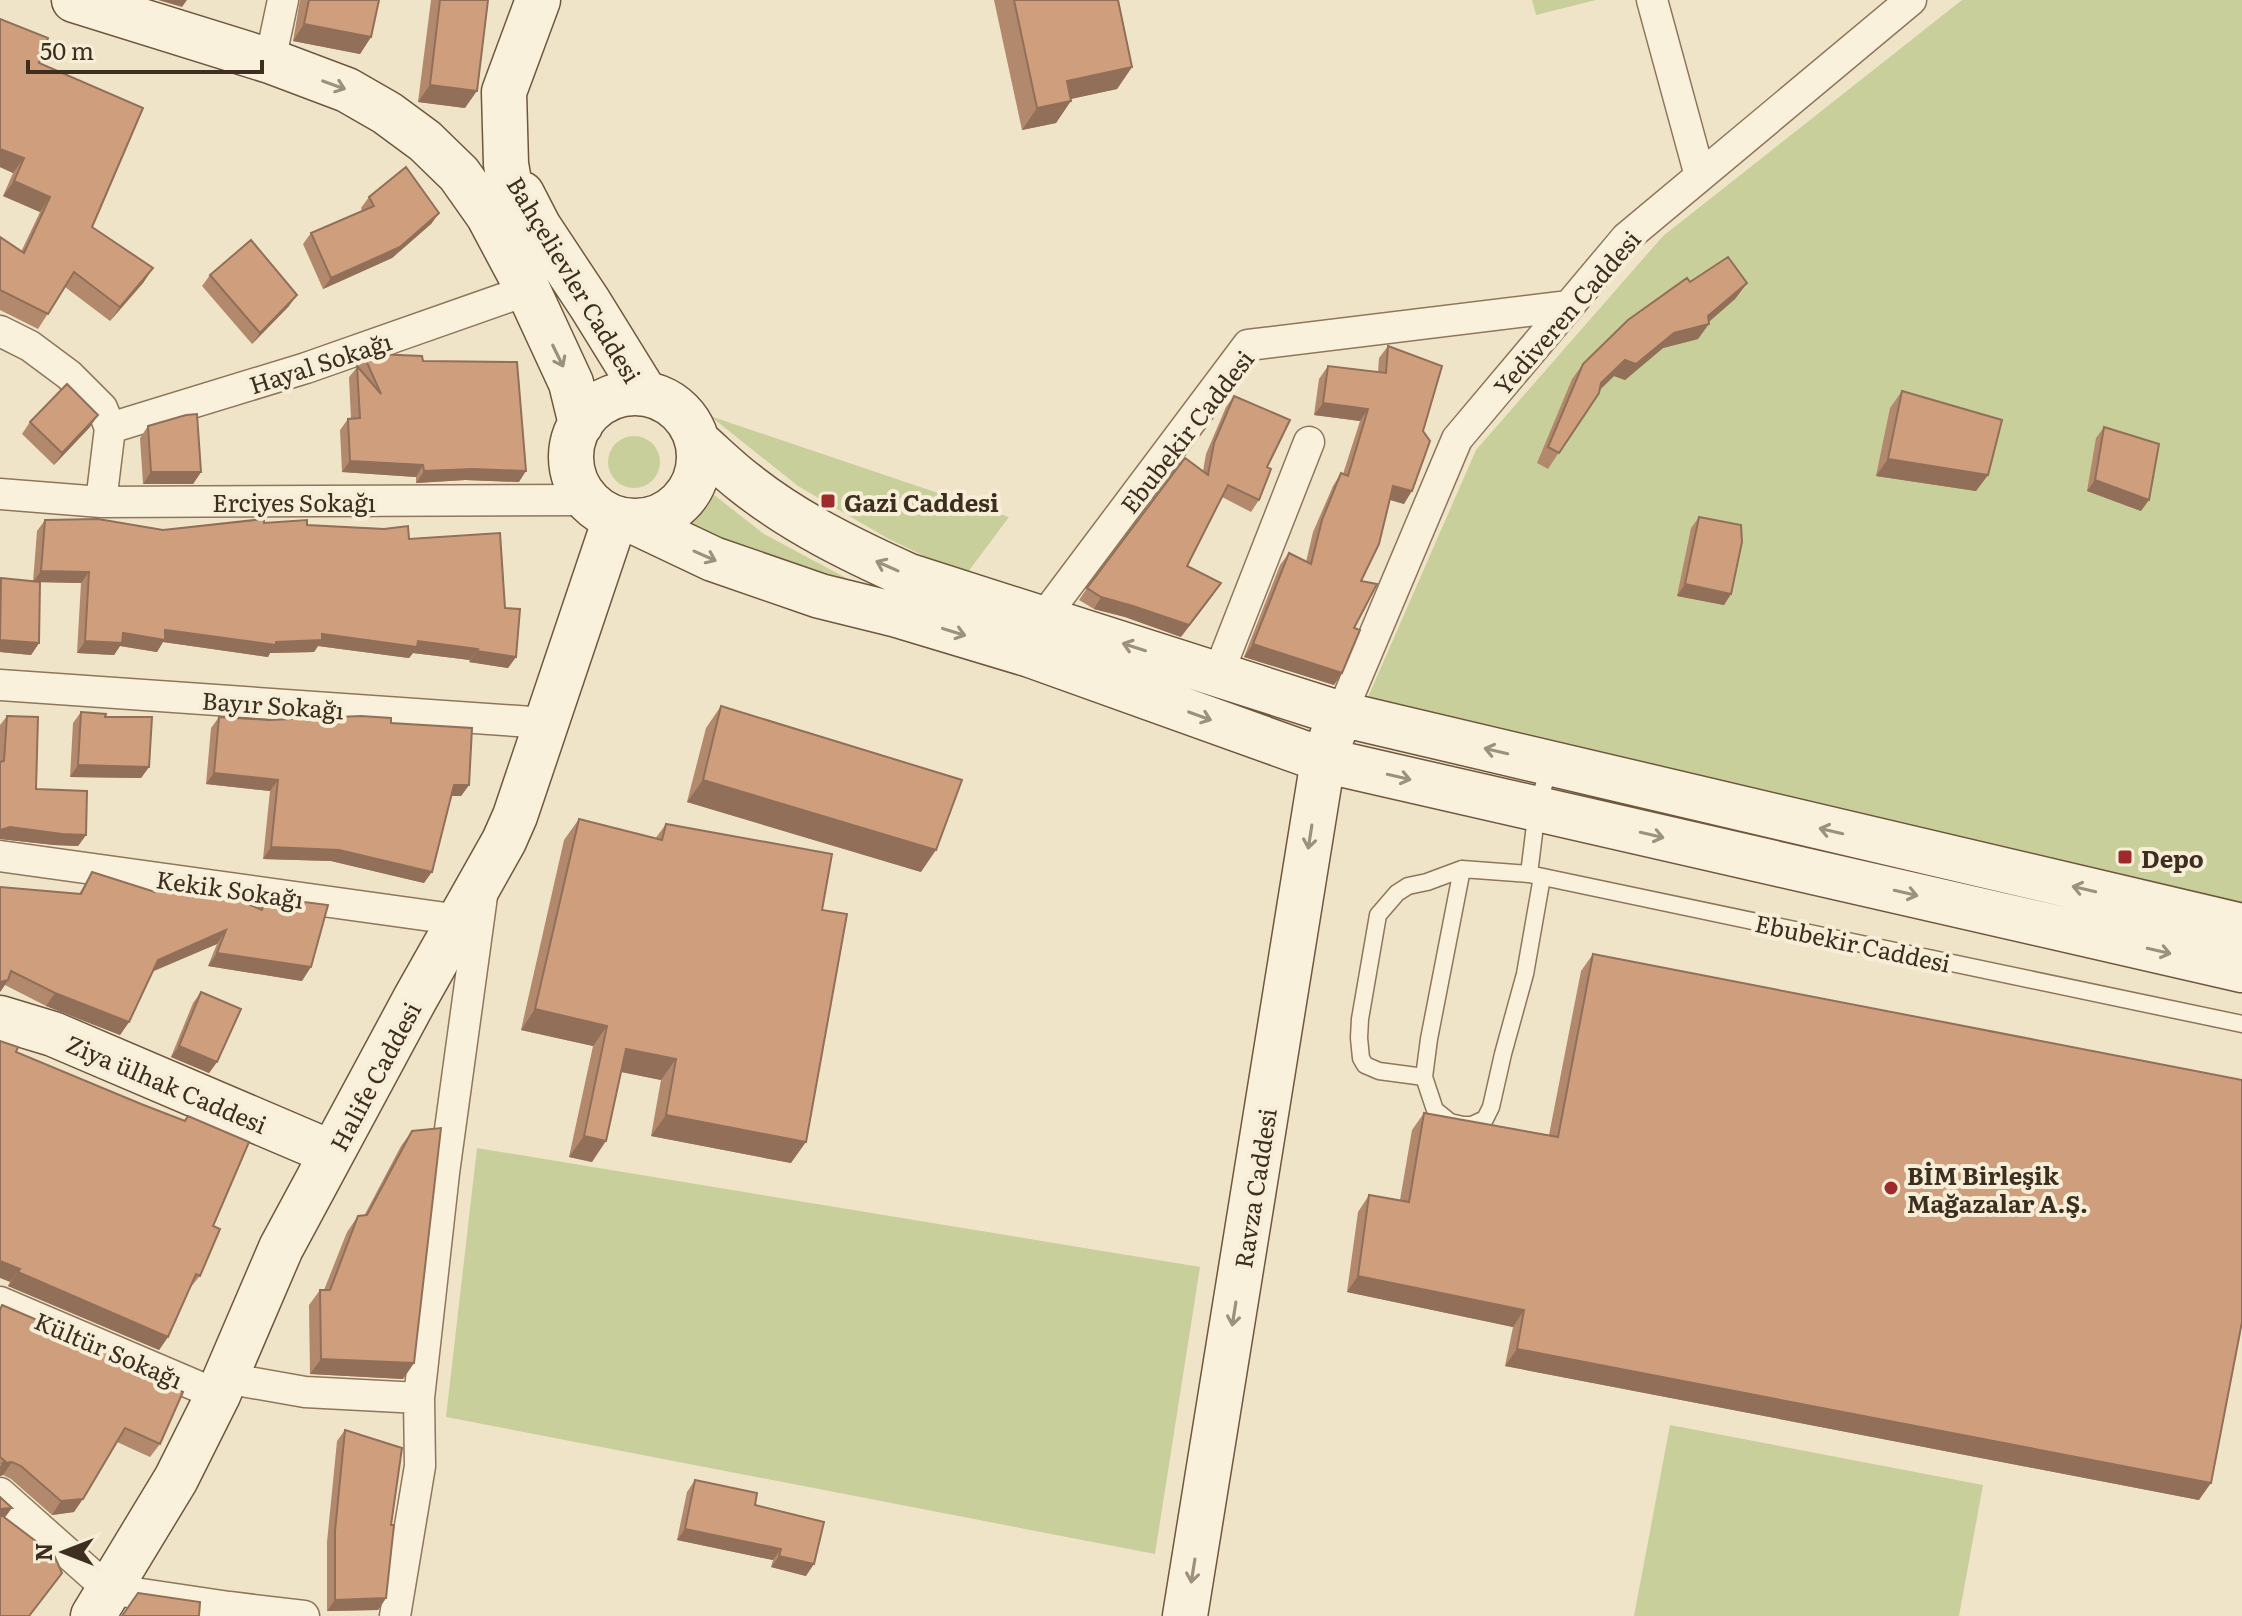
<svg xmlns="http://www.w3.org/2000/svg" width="2242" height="1616" font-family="Literata,serif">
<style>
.green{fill:#c9cf9b}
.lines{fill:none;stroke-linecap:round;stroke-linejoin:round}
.lane-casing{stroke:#8d765c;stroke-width:19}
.street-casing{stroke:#8d765c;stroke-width:33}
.secondary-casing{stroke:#6f573f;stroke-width:47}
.lane{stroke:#faf1dc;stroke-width:16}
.street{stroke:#faf1dc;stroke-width:30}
.secondary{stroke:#faf1dc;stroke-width:44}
.wall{fill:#b2896c}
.shaded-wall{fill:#916f58}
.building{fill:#cf9f7d;stroke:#916f58;stroke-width:2}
.oneway{stroke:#9c907e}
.poi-dot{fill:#9e2a2b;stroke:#f7eed8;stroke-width:3}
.labels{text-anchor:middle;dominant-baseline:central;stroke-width:8;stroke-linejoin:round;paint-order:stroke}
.street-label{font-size:24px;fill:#3d2e20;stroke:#f7eed8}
.poi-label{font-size:24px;font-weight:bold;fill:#3d2e20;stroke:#f7eed8;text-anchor:start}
</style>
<rect width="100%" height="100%" fill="#f0e4c8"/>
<path class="green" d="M1532,0H1596L1536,15Z
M1962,0H2242V905L1368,697L1476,450L1663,236Z
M710,416L1009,517L965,576L887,538L798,486Z
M608 462a26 26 0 1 1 52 0a26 26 0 1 1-52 0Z
M704,487L764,534L863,587L671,530Z
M477,1148L1200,1267L1155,1554L446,1417Z
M1670,1425L1983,1485L1959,1616H1634Z"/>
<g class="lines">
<g class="lane-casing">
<path id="lane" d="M1550,764L1537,809L1529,874L2242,1024
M1462,869L1429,1039L1424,1077L1435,1110L1450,1122L1463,1125H1472L1485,1119L1491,1107L1503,1054L1525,974L1542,877
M1424,1077L1379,1071L1365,1065L1361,1058L1359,1038L1360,1019L1378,915L1397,893L1408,886L1427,882L1462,869L1529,874"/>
</g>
<g class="street-casing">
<path id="street" d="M1652,0L1700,176
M270,61L283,0
M0,331L30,346L69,375L102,408L110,428L101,502
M110,428L306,368L528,290
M0,494L101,502L588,500
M1043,618L1248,345L1569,306
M1218,674L1309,442
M0,685L546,723
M1341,714L1457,439L1626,238L1911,0
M0,856L460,920
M0,1302L218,1395
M225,1378L305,1392L419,1398
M0,1493L108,1589L229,1607L304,1616
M395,1616L420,1466L419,1398L444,1173L482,896"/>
</g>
<g class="secondary-casing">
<path id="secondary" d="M74,0L270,61L347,90L387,113L425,141L459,174L488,215L528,290L571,383L581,424
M522,194L539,227L590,304L645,393
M521,252L506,164L504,92L538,0
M571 457a64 64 0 1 1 128 0a64 64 0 1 1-128 0Z
M697,441C713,455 728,470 745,483C794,522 851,550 909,576L1341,714L2242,926
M635,522L713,559L820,596L897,615L1030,655L1323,760L2242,970
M0,1018L53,1034L332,1153
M93,1616L176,1479L218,1395L281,1248L415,999L504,841L515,816L615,519
M1185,1616L1323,760L1334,731"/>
</g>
<use href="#lane" class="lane"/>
<use href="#street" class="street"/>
<use href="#secondary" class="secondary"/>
</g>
<path class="wall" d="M300,0H379L371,37L360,54L293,41Z
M431,0H488L465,108L418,102Z
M994,0H1118L1132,67L1117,89L1071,99L1056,123L1022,130Z
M0,19L39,63L92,227L153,268L143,283L110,321L65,287L38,329L0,310V237L21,252L40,212L3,196L13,173L0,167Z
M369,197L439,213L431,224L392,258L323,289L303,244L311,233L362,211L361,208Z
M210,275L289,306L252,344L202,286Z
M1747,283L1735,299L1709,322L1698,339L1663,348L1625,380L1614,376L1600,390L1548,469L1537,463L1572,379L1583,364Z
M1388,346L1423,431L1404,504L1390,500L1361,581L1354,628L1342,673L1334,685L1244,657L1280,565L1289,553L1306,562L1313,532L1333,486L1341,473L1343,474L1360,421L1314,415L1319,379L1328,366L1378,372L1379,358Z
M365,358L423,361L519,482L465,480L416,483V477L342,472L340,430L348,419H351L349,377Z
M1902,391L1988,475L1976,491L1876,476L1890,408Z
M1234,396L1267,467L1259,500L1251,512L1222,497L1187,566L1181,637L1125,617L1094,609L1079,600L1087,588L1203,471L1206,454L1226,407Z
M30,422L90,427L54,465L22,434Z
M148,426L201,472L193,484H143L140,438Z
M2104,427L2141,511L2087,491L2096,438Z
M1699,517L1731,594L1724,605L1677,596L1691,528Z
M45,520L163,530L264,523L307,525L409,539L505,608L516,657L508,668L469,662L470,660L413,653L409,658L318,646L314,652L270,653L268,657L163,642L157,652L120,646L114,655L77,653L81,583L37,582L39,643L31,655L0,652V580L1,578L33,582L37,531Z
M721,706L921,872L687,802L706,728Z
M81,712L105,717L149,767L141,778L70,777L73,723Z
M7,716L36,789L86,835L78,846L54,845L0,839V725Z
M219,717L269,720L391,723L469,785L461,796H451L424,883L331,861L263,859L270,791L206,784L211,728Z
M579,819L655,839L666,824L822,910L791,1163L651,1136L661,1080L621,1072L592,1162L569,1157L593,1046L521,1030L564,840Z
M92,872L153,892L158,884L257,908L266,897L302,981L208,966L217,944L152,972L129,1022L120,1035L46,1006L5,985L0,992V887L79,894Z
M1593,954L2199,1500L1505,1366L1513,1327L1347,1292L1358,1212L1369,1195L1400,1200L1412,1130L1424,1113L1549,1135L1581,971Z
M201,992L217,1062L209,1073L171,1057L193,1003Z
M16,1052L184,1121L188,1116L213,1226L200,1276L189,1289L168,1337L159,1350L8,1286L10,1282Z
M412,1131L414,1363L403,1379L310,1374L309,1305L320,1290H324L347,1232L358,1216H364L401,1146Z
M2,1305L151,1377L160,1444L150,1457L117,1442L74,1512L52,1515L11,1479L3,1475L0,1476V1309Z
M345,1430L386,1598L378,1610L327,1611V1542L337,1441Z
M695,1480L755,1505L806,1576L771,1567L773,1560L677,1540L687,1492Z"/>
<path class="shaded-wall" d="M158,0H187L182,7Z
M304,24L371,37L360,54L293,41Z
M1132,67L1117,89L1052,103L1067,81Z
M430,85L477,91L465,108L418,102Z
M1071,101L1056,123L1022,130L1037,108Z
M0,149L24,158L13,173L0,167Z
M14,181L50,197L40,212L3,196Z
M439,213L431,224L392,258L323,289L331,278Z
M153,268L143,283L110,321L120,307Z
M1747,283L1735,299L1706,324H1709L1698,339L1663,348L1625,380L1614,376L1590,399L1601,383L1625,360L1674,333L1708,316Z
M297,295L289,306L252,344L260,333Z
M1323,403L1368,409L1360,421L1314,415Z
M98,415L90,427L54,465L62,453Z
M1888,459L1988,475L1976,491L1876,476Z
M350,461L423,465L416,477L342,472Z
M473,469L526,471L519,482L465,480L416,483L424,471Z
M151,472H201L193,484H143Z
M2095,480L2149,500L2141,511L2087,491Z
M1393,486L1412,491L1404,504L1384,498Z
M41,571L89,572L81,583L33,582Z
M1685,584L1731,594L1724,605L1677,596Z
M1213,595L1181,637L1125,617L1094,609L1101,597L1133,606Z
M165,630L276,642L322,634L418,641L478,649L470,660L413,653L409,658L318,646L314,652L270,653L268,657L163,642L157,652L120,646L114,655L77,653L85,641L123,633Z
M0,640L39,643L31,655L0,652Z
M1253,644L1342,673L1334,685L1244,657Z
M477,651L516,657L508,668L469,662Z
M78,765L149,767L141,778L70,777Z
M214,773L278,780L270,791L206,784Z
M703,780L936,850L921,872L687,802Z
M454,785H469L461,796H446Z
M10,827L86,835L78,846L54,845L0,839V830Z
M271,847L339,850L432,872L424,883L331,861L263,859Z
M226,930L217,944L148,973L158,960Z
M217,953L311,967L302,981L208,966Z
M8,980L0,992V982Z
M55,993L129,1022L120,1035L46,1006Z
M535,1009L607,1026L593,1046L521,1030Z
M179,1046L217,1062L209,1073L171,1057Z
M626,1049L676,1059L661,1080L612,1070Z
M666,1115L806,1142L791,1163L651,1136Z
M584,1136L606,1141L592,1162L569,1157Z
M0,1261L20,1269L10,1282L0,1278Z
M18,1272L168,1337L159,1350L8,1286Z
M1358,1276L1524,1310L1513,1327L1347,1292Z
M1517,1349L2211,1483L2199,1500L1505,1366Z
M321,1359L414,1363L403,1379L310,1374Z
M12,1462L3,1475L0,1476V1467L3,1463Z
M83,1499L74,1512L52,1515L61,1501Z
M12,1508L3,1520H0V1509Z
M685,1529L781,1549L773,1560L677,1540Z
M779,1556L814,1564L806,1576L771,1567Z
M386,1598L378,1610L327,1611L335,1600Z"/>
<path class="building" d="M309,0H379L371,37L304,24Z
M440,0H488L477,91L430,85Z
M1014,0H1118L1132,67L1067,81L1071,101L1037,108Z
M0,19L48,38L39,63L143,108L92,227L153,268L120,307L74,272L48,314L0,290V237L24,253L50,197L14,181L24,158L0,149Z
M406,167L439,213L400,247L331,278L311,233L374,206L369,197Z
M251,240L297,295L260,333L210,275Z
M1728,257L1747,283L1708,316L1709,324L1674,333L1636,364L1625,360L1601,383L1599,393L1559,453L1548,447L1583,364L1628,320L1687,278L1690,282Z
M1388,346L1442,366L1423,431L1430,441L1412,491L1393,486L1379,544L1361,581L1377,584L1354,628L1360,630L1342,673L1253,644L1289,553L1311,564L1322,520L1341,473L1348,476L1368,409L1323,403L1328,366L1386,373Z
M375,354L422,356L423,361L517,362L526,471L473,469L424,471L423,465L350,461L348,419L360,418L357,366L381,394L365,358Z
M67,384L98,415L62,453L30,422Z
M1902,391L2002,420L1988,475L1888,459Z
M1234,396L1290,420L1267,467L1271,469L1259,500L1228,485L1187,566L1221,583L1189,625L1133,606L1101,597L1087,588L1185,458L1208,475L1214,443Z
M197,414L201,472H151L148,426L186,415Z
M2104,427L2159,444L2149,500L2095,480Z
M1699,517L1741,525L1742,542L1731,594L1685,584Z
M98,519L163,530L264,519V523L307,520V525L384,529L408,526L409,539L500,533L505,608L520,609L516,657L477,651L478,649L418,641L417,647L322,634V640L276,642V645L165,630V640L123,633L122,643L85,641L89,572L41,571L45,520Z
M1,578L40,582L39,643L0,640Z
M721,706L962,780L936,850L703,780Z
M81,712L106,714L105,717H152L149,767L78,765Z
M7,716L38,717L36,789L87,791L86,835L62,834L10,827L0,830V762L4,761Z
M361,716L391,718V723L472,728L469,785H454L432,872L339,850L271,847L278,780L214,773L219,717L269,720Z
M579,819L662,840L666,824L832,854L822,910L847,914L806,1142L666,1115L676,1059L626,1049L606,1141L584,1136L607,1026L535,1009Z
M92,872L155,892L158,884L194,892L206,888L211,889L262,910L266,897L328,905L311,967L217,953L226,930L158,960L129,1022L55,993L11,971L8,980L0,982V887L81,894Z
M1593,954L2242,1080V1322L2211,1483L1517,1349L1524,1310L1358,1276L1369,1195L1409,1202L1424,1113L1558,1137Z
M201,992L241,1009L217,1062L179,1046Z
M0,1041L18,1047L16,1052L141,1104L185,1121L188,1116L249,1142L213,1226L220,1229L200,1276L196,1274L168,1337L18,1272L20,1269L0,1261Z
M441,1128L414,1363L321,1359L320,1290H330L358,1216L367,1215L412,1131Z
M2,1305L154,1370L151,1377L183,1392L160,1444L125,1428L83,1499L61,1501L21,1466L12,1462L3,1463L5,1461L0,1457V1310Z
M345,1430L402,1448L391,1525H394L386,1598L335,1600V1531Z
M695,1480L757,1493L755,1505L824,1522L814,1564L779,1556L781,1549L685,1529Z
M0,1497L12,1508L0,1509Z
M0,1514L54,1555L62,1573L29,1616H0Z
M138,1593L200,1602L199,1616H122Z"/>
<defs><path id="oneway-shaft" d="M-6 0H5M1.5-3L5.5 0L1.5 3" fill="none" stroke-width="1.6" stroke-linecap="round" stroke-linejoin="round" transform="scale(2)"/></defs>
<g class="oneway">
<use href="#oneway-shaft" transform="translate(334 85) rotate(20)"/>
<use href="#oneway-shaft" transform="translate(558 356) rotate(64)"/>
<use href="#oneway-shaft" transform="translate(705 556) rotate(24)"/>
<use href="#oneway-shaft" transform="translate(887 566) rotate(-156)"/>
<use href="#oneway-shaft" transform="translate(954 632) rotate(17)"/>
<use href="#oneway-shaft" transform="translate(1134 647) rotate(-162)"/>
<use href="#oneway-shaft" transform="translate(1200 716) rotate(20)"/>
<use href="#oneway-shaft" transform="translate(1496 751) rotate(-167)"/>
<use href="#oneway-shaft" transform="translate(1399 777) rotate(13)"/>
<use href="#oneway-shaft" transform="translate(1831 831) rotate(-167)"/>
<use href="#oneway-shaft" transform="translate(1652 835) rotate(13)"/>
<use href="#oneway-shaft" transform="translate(1310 837) rotate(99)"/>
<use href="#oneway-shaft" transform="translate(2084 889) rotate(-167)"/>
<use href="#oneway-shaft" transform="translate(1906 893) rotate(13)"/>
<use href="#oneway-shaft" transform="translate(2159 951) rotate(13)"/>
<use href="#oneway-shaft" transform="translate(1234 1314) rotate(99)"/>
<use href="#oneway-shaft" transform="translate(1193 1571) rotate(99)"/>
</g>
<g class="poi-dot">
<rect x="820" y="493" width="16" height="16" rx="4"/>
<rect x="2117" y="849" width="16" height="16" rx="4"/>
<circle cx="1891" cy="1188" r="8"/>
</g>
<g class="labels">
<g class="street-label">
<text transform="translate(575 279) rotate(59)">Bahçelievler Caddesi</text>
<text transform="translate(1566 312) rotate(-49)">Yediveren Caddesi</text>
<text transform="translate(320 362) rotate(-18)">Hayal Sokağı</text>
<text transform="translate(1186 431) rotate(-52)">Ebubekir Caddesi</text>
<text x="294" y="501">Erciyes Sokağı</text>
<text transform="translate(273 704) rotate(4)">Bayır Sokağı</text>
<text transform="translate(230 888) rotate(8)">Kekik Sokağı</text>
<text transform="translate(1853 942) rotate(12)">Ebubekir Caddesi</text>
<text transform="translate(374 1076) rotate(-62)">Halife Caddesi</text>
<text transform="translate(167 1083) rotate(23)">Ziya ülhak Caddesi</text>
<text transform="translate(1254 1188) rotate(-81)">Ravza Caddesi</text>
<text transform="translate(109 1349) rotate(23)">Kültür Sokağı</text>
</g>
<g class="poi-label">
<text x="844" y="501">Gazi Caddesi</text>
<text x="2141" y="857">Depo</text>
<text x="1907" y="1174">BİM Birleşik<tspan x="1907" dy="28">Mağazalar A.Ş.</tspan></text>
</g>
</g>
<g transform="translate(64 1552) rotate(270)" stroke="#f7eed8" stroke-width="6" paint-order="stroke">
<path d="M0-6L14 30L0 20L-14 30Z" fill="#3d2e20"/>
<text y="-12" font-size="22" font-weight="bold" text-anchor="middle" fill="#3d2e20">N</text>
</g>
<path d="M28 60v12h234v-12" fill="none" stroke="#3d2e20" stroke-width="4"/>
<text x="40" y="60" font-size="24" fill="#3d2e20" stroke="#f7eed8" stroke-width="6" paint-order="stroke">50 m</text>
</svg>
